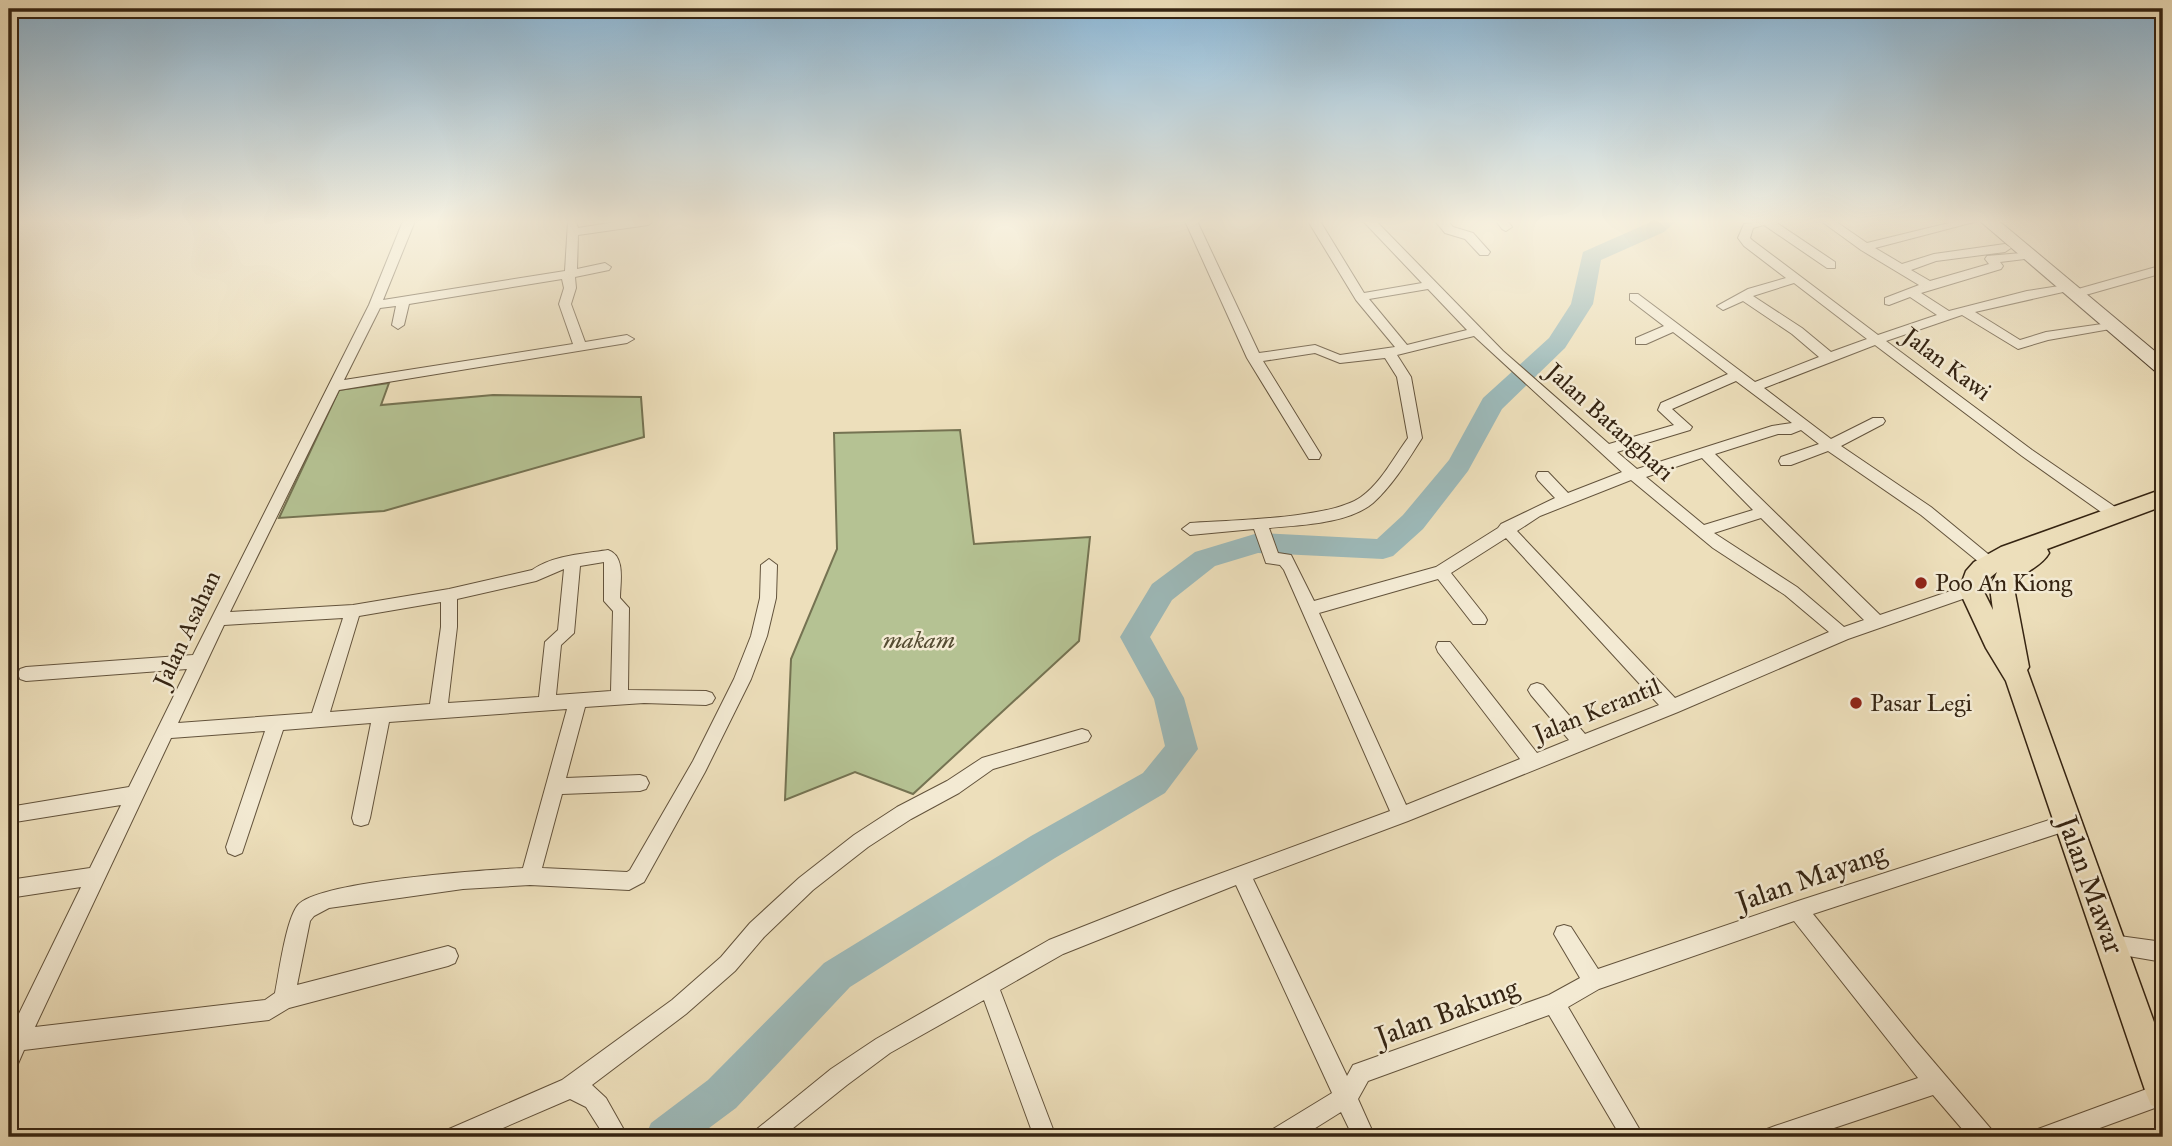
<svg xmlns="http://www.w3.org/2000/svg" width="2172" height="1146" font-family="'IM FELL Great Primer',serif">
<style>
.green{fill:#b5c293;stroke:#757352;stroke-width:2}
.lines{fill:none;stroke-linecap:round;stroke-linejoin:round}
.river{fill:#9dbaba;fill-rule:evenodd}
.street-casing{stroke:#63533c;stroke-width:2}
.secondary-casing{stroke:#352412;stroke-width:2}
.primary-casing{stroke:#352412;stroke-width:3}
.street{fill:#f3ead3;fill-rule:evenodd}
.secondary{fill:#f3ead3;fill-rule:evenodd}
.primary{fill:#eddfbb;fill-rule:evenodd}
.poi-dot{fill:#8f2418;stroke:#f3ead3;stroke-width:2.5}
.labels{text-anchor:middle;dominant-baseline:central;stroke-width:5;stroke-linejoin:round;paint-order:stroke}
.street-label{font-size:24px;fill:#352412;stroke:#f3ead3}
.poi-label{font-size:24px;fill:#352412;stroke:#f3ead3;text-anchor:start}
.park-label{font-size:24px;font-style:italic;fill:#554c32;stroke:#f3ead3}
.near-street-label{font-size:28px;fill:#352412;stroke:#f3ead3}
</style>
<rect width="100%" height="100%" fill="#eddfbb"/>
<filter id="stains"><feTurbulence type="fractalNoise" baseFrequency=".00286" numOctaves="4"/><feColorMatrix values="0 0 0 0 .2 0 0 0 0 .09 0 0 0 0 .02 0 0 0 .5 -.17"/></filter>
<radialGradient id="worn" r=".72"><stop offset=".6" stop-color="#630" stop-opacity="0"/><stop offset="1" stop-color="#630" stop-opacity=".3"/></radialGradient>
<path class="green" d="M389,383L381,405L493,395L641,397L644,437L384,511L279,518L339,390Z
M960,430L974,544L1090,537L1079,641L913,794L855,772L785,800L791,659L837,549L834,433Z"/>
<g class="lines">
<path class="river" d="M1653,221H1676L1664,232L1601,260L1593,304L1565,348L1502,409L1468,471L1423,529L1393,556L1383,559L1258,553L1215,566L1172,600L1150,637L1184,698L1198,749L1165,793L1055,858L850,987L736,1108L697,1137H645L651,1123L708,1080L824,963L1031,836L1143,773L1165,746L1154,699L1120,637L1152,584L1195,552L1258,533L1377,539L1403,515L1449,460L1483,398L1549,338L1571,304L1583,252Z"/>
<g class="street-casing">
<path id="street" d="M403,221H415L383,300L565,271L568,222H576L578,228L622,221H654L648,225L578,235L577,269L605,263L611,267L609,270L575,277L576,288L571,304L585,342L627,335L634,339L627,343L339,390L230,612L353,605L449,589L532,570C554,555 582,554 608,550C626,556 620,583 620,598L629,608L628,690L706,691L712,693L715,698L712,703L706,705L644,703L585,707L566,778L640,775L646,777L649,783L646,789L640,791L562,794L542,868L627,872L630,870L693,761L734,679L751,636L760,598L761,565L769,559L777,565L776,598L767,636L751,679L705,772L644,882L629,890L530,885L463,889L329,908L314,916L310,921L297,985L448,946L455,949L458,956L455,963L448,966L289,1008L269,1020L24,1050L17,1066L9,1069V1031L11,1030L81,887L9,898V880L90,868L121,805L9,823V807L129,787L187,669L26,681L20,679L18,674L20,669L26,667L193,655L369,305ZM562,279L564,288L559,304L573,344L344,380L380,308L396,306L392,325L398,329L404,325L409,304ZM604,562V601L613,611L611,691L556,695L561,645L574,633L580,566ZM564,569L558,630L545,642L539,697L448,703L457,627V599L536,581ZM441,602V627L430,704L330,712L359,616ZM343,618L312,713L178,723L224,625ZM567,709L523,868C484,870 319,881 298,905C286,919 279,973 275,993L265,1000L35,1027L171,738L265,731L226,847L228,853L235,856L242,853L283,730L371,723L352,818L354,824L361,826L368,824L370,818L389,722Z
M1185,221H1197L1259,353L1315,345L1340,355L1395,347L1356,300L1308,221H1320L1364,293L1422,283L1363,221H1376L1503,351L1609,444L1674,425L1658,410L1661,403L1728,374L1673,332L1646,344H1636V338L1664,326L1630,300V294H1638L1755,382L1819,357L1792,334L1743,301L1723,310L1717,306L1748,289L1786,278L1744,246L1738,238L1744,224L1774,221L1835,262V268H1827L1764,225L1753,228L1750,238L1752,240L1878,335L1937,315L1910,297L1889,305L1885,304V298L1919,285L1861,250L1821,221H1835L1867,243L1957,221H1978L1875,248L1902,264L1934,254L2005,244L2011,248L2005,252L1936,261L1911,270L1930,281L1989,264L1985,259L1987,256L2033,252V258L2000,262L2003,266L2001,269L1921,293L1949,311L2027,291L2072,284V290L1975,312L2020,340L2046,332L2116,322V328L2048,340L2018,349L1962,315L1886,341L2032,450L2121,511L2124,515L2121,519H2111L2022,456L1875,345L1764,388L1831,439L1873,418H1883L1885,421L1883,424L1841,446L1931,507L1999,563L1991,569L1985,567L1921,515L1828,451L1791,465H1781L1779,461L1781,457L1819,444L1801,430L1791,434H1778L1715,454L1880,615L1971,584L1977,586L1979,590L1977,594L1848,639L1678,712L1408,821L1253,879L1347,1076L1353,1065L1549,995L1580,978L1554,934L1557,927L1564,925L1571,927L1598,969L1798,901L2068,814L2075,816L2077,822L2075,828L1813,914L1916,1041L1991,1129L1994,1137H1969L1933,1095L1807,1137H1764L1767,1129L1775,1126L1918,1078L1794,921L1599,989L1568,1007L1644,1137H1621L1549,1015L1368,1081L1358,1099L1375,1137H1353L1341,1112L1301,1137H1270L1273,1129L1332,1093L1236,885L1063,954L1000,990L1056,1137H1034L984,1000L890,1053L847,1085L782,1137H754L757,1129L831,1069L876,1039L1049,940L1173,891L1390,811L1284,570L1280,565L1266,563L1254,529L1190,535L1182,529L1190,523C1231,520 1330,519 1361,497C1381,483 1394,457 1408,438L1397,377L1385,358L1340,363L1315,353L1263,361L1321,455L1319,459H1309L1247,358ZM1794,283L1867,339L1831,352L1802,328L1753,296ZM1428,289L1467,330L1407,345L1369,299ZM1474,336L1622,472L1568,493L1548,472H1538L1536,476L1538,480L1555,498L1501,524L1498,528L1436,567L1314,601L1291,555L1278,553L1269,528C1300,525 1348,524 1373,503C1393,485 1408,460 1422,438L1411,377L1397,355ZM1736,381L1792,423L1772,426L1637,469L1617,452L1690,430L1692,427L1672,409ZM1702,458L1753,510L1704,525L1646,477ZM1631,480L1713,548L1785,595L1829,632L1675,698L1517,531L1540,516ZM1761,518L1864,620L1844,627L1797,587L1714,533ZM1506,538L1659,705L1585,734L1543,685L1537,683L1531,685L1528,690L1531,695L1569,740L1537,753L1450,642H1438L1436,647L1438,652L1520,759L1406,805L1319,613L1438,579L1473,624H1485L1487,620L1485,616L1451,573Z
M1435,221H1448L1453,227L1473,233L1490,252L1488,255H1480L1465,239L1445,233Z
M1496,221H1508L1512,227L1506,231L1502,229Z
M2163,265V273L2075,298L2069,294L2071,291Z
M1082,729L1088,731L1091,736L1088,741L993,769L959,793L911,819L868,847L813,890L764,937L735,971L686,1014L592,1085L606,1098L628,1137H605L586,1107L570,1099L482,1137H446L449,1129L562,1080L672,1000L721,957L750,923L799,878L854,835L897,807L947,781L982,758Z
M2112,935L2163,942V962L2105,952L2102,945L2105,938Z
M2163,1083V1105L2075,1137H2035L2038,1129Z"/>
</g>
<g class="secondary-casing">
<path id="secondary" d="M1980,221H1999L2163,358V374L2156,372Z"/>
</g>
<g class="primary-casing">
<path id="primary" d="M2163,489V506L2047,549L2049,553C2041,568 2020,572 2014,588L2029,667L2027,670L2163,1047V1110L2151,1105L2146,1093L2006,681L1986,648L1959,590L1966,571L1974,562L2001,547ZM1997,572L1990,588L1993,610L1983,590L1986,581Z"/>
</g>
<use href="#street" class="street"/>
<use href="#secondary" class="secondary"/>
<use href="#primary" class="primary"/>
</g>
<linearGradient id="sky" x2="0" y2="1"><stop stop-color="#8ab6d6"/><stop offset="0.58" stop-color="#f7f1e0"/><stop offset="1" stop-color="#f7f1e0" stop-opacity="0"/></linearGradient>
<rect width="2172" height="382" fill="url(#sky)"/>
<g class="poi-dot">
<circle cx="1921" cy="583" r="7"/>
<circle cx="1856" cy="703" r="7"/>
</g>
<g class="labels">
<g class="street-label">
<text transform="translate(1947 364) rotate(37)">Jalan Kawi</text>
<text transform="translate(1610 422) rotate(42)">Jalan Batanghari</text>
<text transform="translate(187 629) rotate(-65)">Jalan Asahan</text>
<text transform="translate(1597 710) rotate(-22)">Jalan Kerantil</text>
</g>
<g class="poi-label">
<text x="1935" y="583">Poo An Kiong</text>
<text x="1870" y="703">Pasar Legi</text>
</g>
<g class="park-label">
<text x="919" y="640">makam</text>
</g>
<g class="near-street-label">
<text transform="translate(1811 877) rotate(-19)">Jalan Mayang</text>
<text transform="translate(2091 885) rotate(70)">Jalan Mawar</text>
<text transform="translate(1447 1012) rotate(-20)">Jalan Bakung</text>
</g>
</g>
<rect width="2172" height="1146" fill="none" stroke="#eddfbb" stroke-width="35"/>
<rect x="10" y="10" width="2151" height="1125" fill="none" stroke="#352412" stroke-width="3.5"/>
<rect x="18" y="18" width="2137" height="1111" fill="none" stroke="#352412" stroke-width="2"/>
<rect width="100%" height="100%" filter="url(#stains)"/>
<rect width="100%" height="100%" fill="url(#worn)"/>
</svg>
